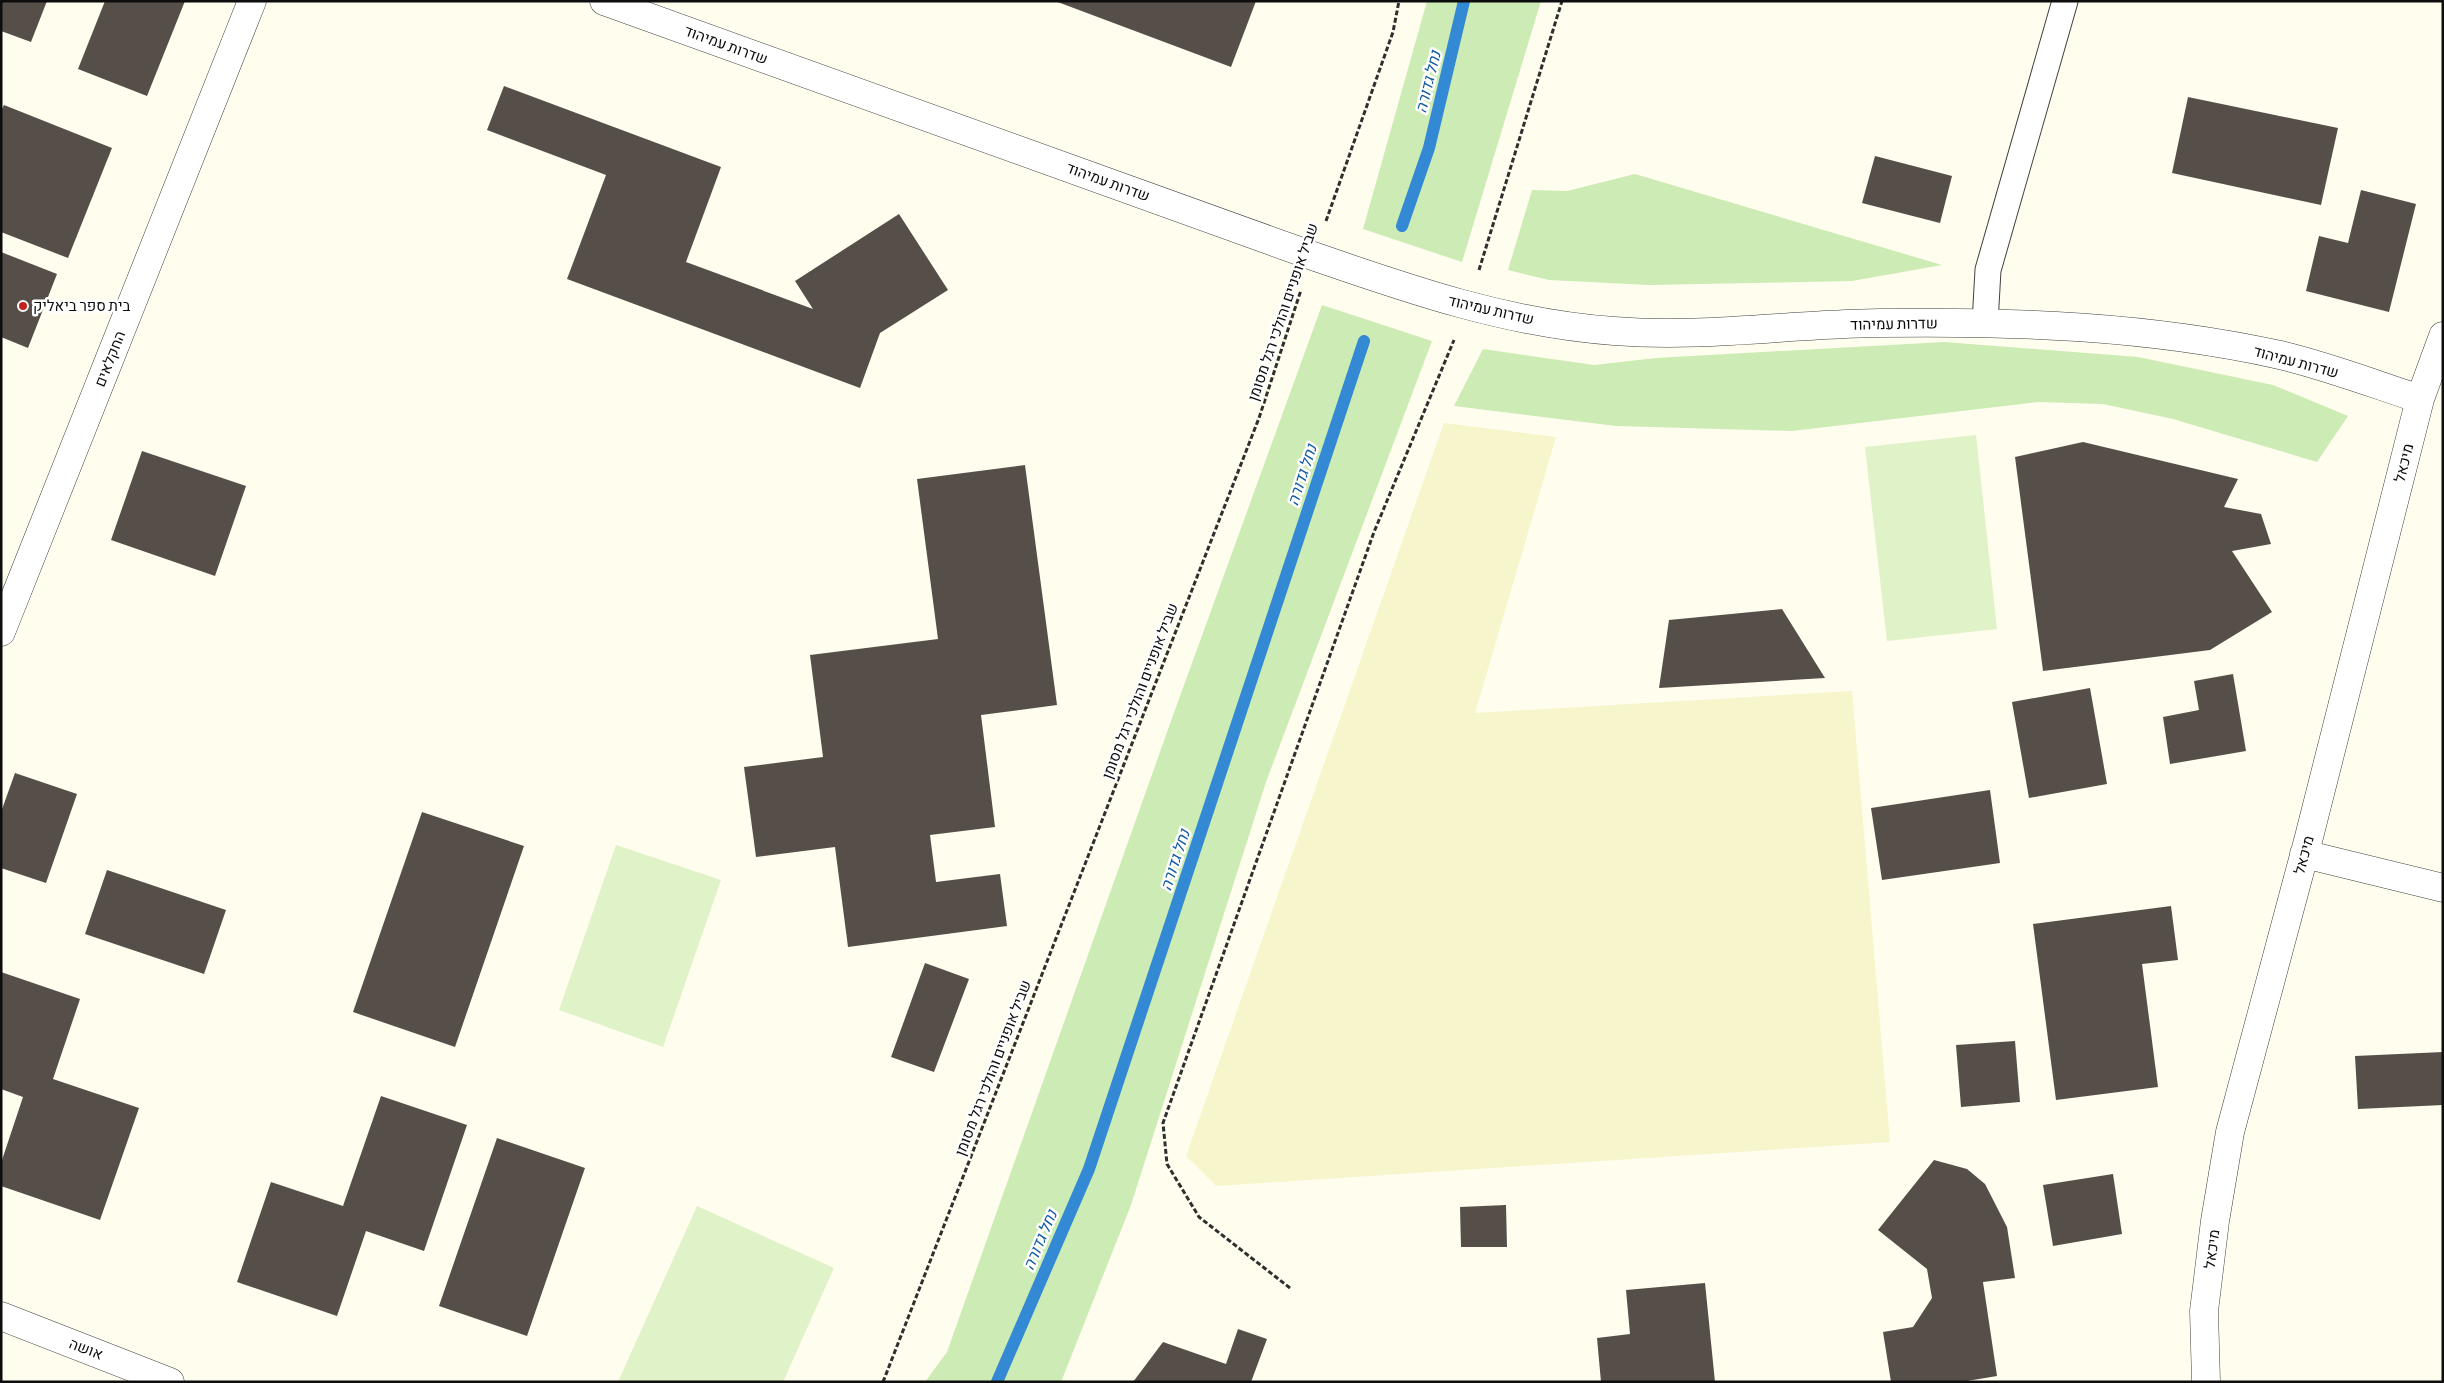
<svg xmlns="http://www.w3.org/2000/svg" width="2444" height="1383" font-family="'Crimson Pro',Heebo,serif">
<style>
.farmland{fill:#f6f5cc}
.green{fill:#cdebb5}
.pitch{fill:#e0f2c7}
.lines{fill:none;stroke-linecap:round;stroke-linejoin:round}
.stream{stroke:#3389d3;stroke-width:12}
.building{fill:#564f49}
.lane-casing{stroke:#404040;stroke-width:27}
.street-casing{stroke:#404040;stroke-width:29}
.path{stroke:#2f2f2f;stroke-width:3;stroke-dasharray:5 2.5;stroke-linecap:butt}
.lane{stroke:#fff;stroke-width:25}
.street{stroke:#fff;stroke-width:28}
.poi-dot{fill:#c3221f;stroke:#fff;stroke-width:2}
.labels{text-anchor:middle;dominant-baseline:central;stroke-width:5;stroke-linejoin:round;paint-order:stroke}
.street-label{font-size:15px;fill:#0d0d0d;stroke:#fff}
.poi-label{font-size:15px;fill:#0d0d0d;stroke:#fff;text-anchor:start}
.water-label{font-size:16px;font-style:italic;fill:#115aa4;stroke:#fff}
</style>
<rect width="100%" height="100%" fill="#fffded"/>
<path class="farmland" d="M1444,423L1556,437L1475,713L1852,691L1890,1142L1216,1186L1186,1156Z"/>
<path class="green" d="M1427,1H1541L1462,262L1363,229Z
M1635,174L1942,265L1852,281L1649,285L1549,280L1508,270L1532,190L1567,191Z
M1322,305L1432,341L1266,782L1131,1205L1061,1382H925L947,1352L1171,721Z
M1944,342L2138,357L2273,385L2348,416L2317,462L2173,419L2103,404L2039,402L1792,431L1616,426L1454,406L1483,349L1594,365L1656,358Z"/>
<path class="pitch" d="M1976,435L1997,629L1887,641L1865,447Z
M616,845L721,880L663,1047L559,1010Z
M697,1206L834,1268L783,1382H618Z"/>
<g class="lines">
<path class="stream" d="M1402,226L1429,148L1464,1
M997,1382L1089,1169L1364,341"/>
</g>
<path class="building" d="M1,1H47L31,42L1,31Z
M105,1H185L147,96L78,69Z
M1055,1H1256L1231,67Z
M504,86L721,167L686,262L813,309L795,281L899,214L948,290L880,333L860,388L567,279L606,175L487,130Z
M2188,97L2338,128L2321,205L2172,173Z
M4,105L112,148L68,258L1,232V111Z
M1875,156L1952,176L1940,223L1862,203Z
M2361,190L2416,204L2389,312L2306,291L2319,236L2348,243Z
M1,252L57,274L28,348L1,337Z
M2083,442L2238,479L2224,507L2261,514L2271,544L2232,551L2272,612L2210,650L2043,671L2015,457Z
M142,451L246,486L215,576L111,540Z
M1025,465L1057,705L981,715L995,827L930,835L936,882L1000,874L1007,926L848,947L835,847L756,857L744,767L823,757L810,655L938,639L917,479Z
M1782,609L1825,678L1659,688L1669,620Z
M2233,674L2246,751L2170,764L2163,717L2199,710L2194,681Z
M2090,688L2107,784L2029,798L2012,702Z
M15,773L77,794L46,883L1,868V812Z
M1990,790L2000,863L1882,880L1871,808Z
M422,812L524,846L455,1047L353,1012Z
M107,870L226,910L204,974L85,934Z
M2171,906L2178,960L2142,964L2158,1087L2056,1100L2033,924Z
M925,963L969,979L934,1072L891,1057Z
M1,972L80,999L53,1079L139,1108L100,1220L1,1186V1163L23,1097L1,1089Z
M2015,1041L2020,1102L1961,1107L1956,1045Z
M2443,1052V1105L2358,1109L2355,1056Z
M381,1096L467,1125L424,1251L366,1231L337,1316L237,1282L271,1182L343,1206Z
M497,1138L585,1168L527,1336L439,1306Z
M1934,1160L1967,1169L1985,1184L2007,1227L2015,1278L1983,1282L1997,1376L1961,1382H1891L1883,1332L1913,1327L1932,1298L1927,1269L1878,1230Z
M2113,1174L2122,1234L2053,1246L2043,1185Z
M1506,1205L1507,1247H1461L1460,1207Z
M1705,1283L1715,1382H1601L1597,1338L1630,1334L1626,1290Z
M1238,1329L1267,1339L1251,1382H1133L1163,1342L1226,1364Z"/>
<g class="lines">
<g class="lane-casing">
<path id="lane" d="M1985,323L1988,270L2065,1"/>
</g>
<g class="street-casing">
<path id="street" d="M604,1L1313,256C1411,290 1510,324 1614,331C1703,338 1791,324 1880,323C2013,321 2149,326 2280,355C2327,366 2374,384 2420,399
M1,632L252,1
M2304,854L2443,888
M1,1316L170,1382
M2206,1382L2204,1311L2215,1221L2230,1132L2309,837L2420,399L2443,336"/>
</g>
<path class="path" d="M1326,221L1393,32L1399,1
M1479,270L1562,1
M1290,1288L1199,1217L1167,1164L1163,1123L1374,532L1454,340
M883,1382L1259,418L1301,290"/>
<use href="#lane" class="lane"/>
<use href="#street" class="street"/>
</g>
<circle class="poi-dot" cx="23" cy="306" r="5"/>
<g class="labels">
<g class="street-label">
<text transform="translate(726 45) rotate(20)">שדרות עמיהוד</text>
<text transform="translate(1108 182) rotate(20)">שדרות עמיהוד</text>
<text transform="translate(1491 310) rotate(13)">שדרות עמיהוד</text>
<text transform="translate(1283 312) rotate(-71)">שביל אופניים והולכי רגל מסומן</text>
<text transform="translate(1894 324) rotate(-1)">שדרות עמיהוד</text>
<text transform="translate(110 359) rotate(-68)">החקלאים</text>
<text transform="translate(2296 362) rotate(15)">שדרות עמיהוד</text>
<text transform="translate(2404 463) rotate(-76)">מיכאל</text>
<text transform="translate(1140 691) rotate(-69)">שביל אופניים והולכי רגל מסומן</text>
<text transform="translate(2304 855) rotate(-75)">מיכאל</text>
<text transform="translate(993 1068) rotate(-69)">שביל אופניים והולכי רגל מסומן</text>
<text transform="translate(2212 1249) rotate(-83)">מיכאל</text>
<text transform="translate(86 1349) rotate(21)">אושה</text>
</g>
<g class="poi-label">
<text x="33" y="306">בית ספר ביאליק</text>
</g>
<g class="water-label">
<text transform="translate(1428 82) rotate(-76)">נחל גדורה</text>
<text transform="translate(1302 475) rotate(-72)">נחל גדורה</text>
<text transform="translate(1175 860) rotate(-72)">נחל גדורה</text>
<text transform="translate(1040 1240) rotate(-67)">נחל גדורה</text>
</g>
</g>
<rect width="2444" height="1383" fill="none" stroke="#0d0d0d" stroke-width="5"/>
</svg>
